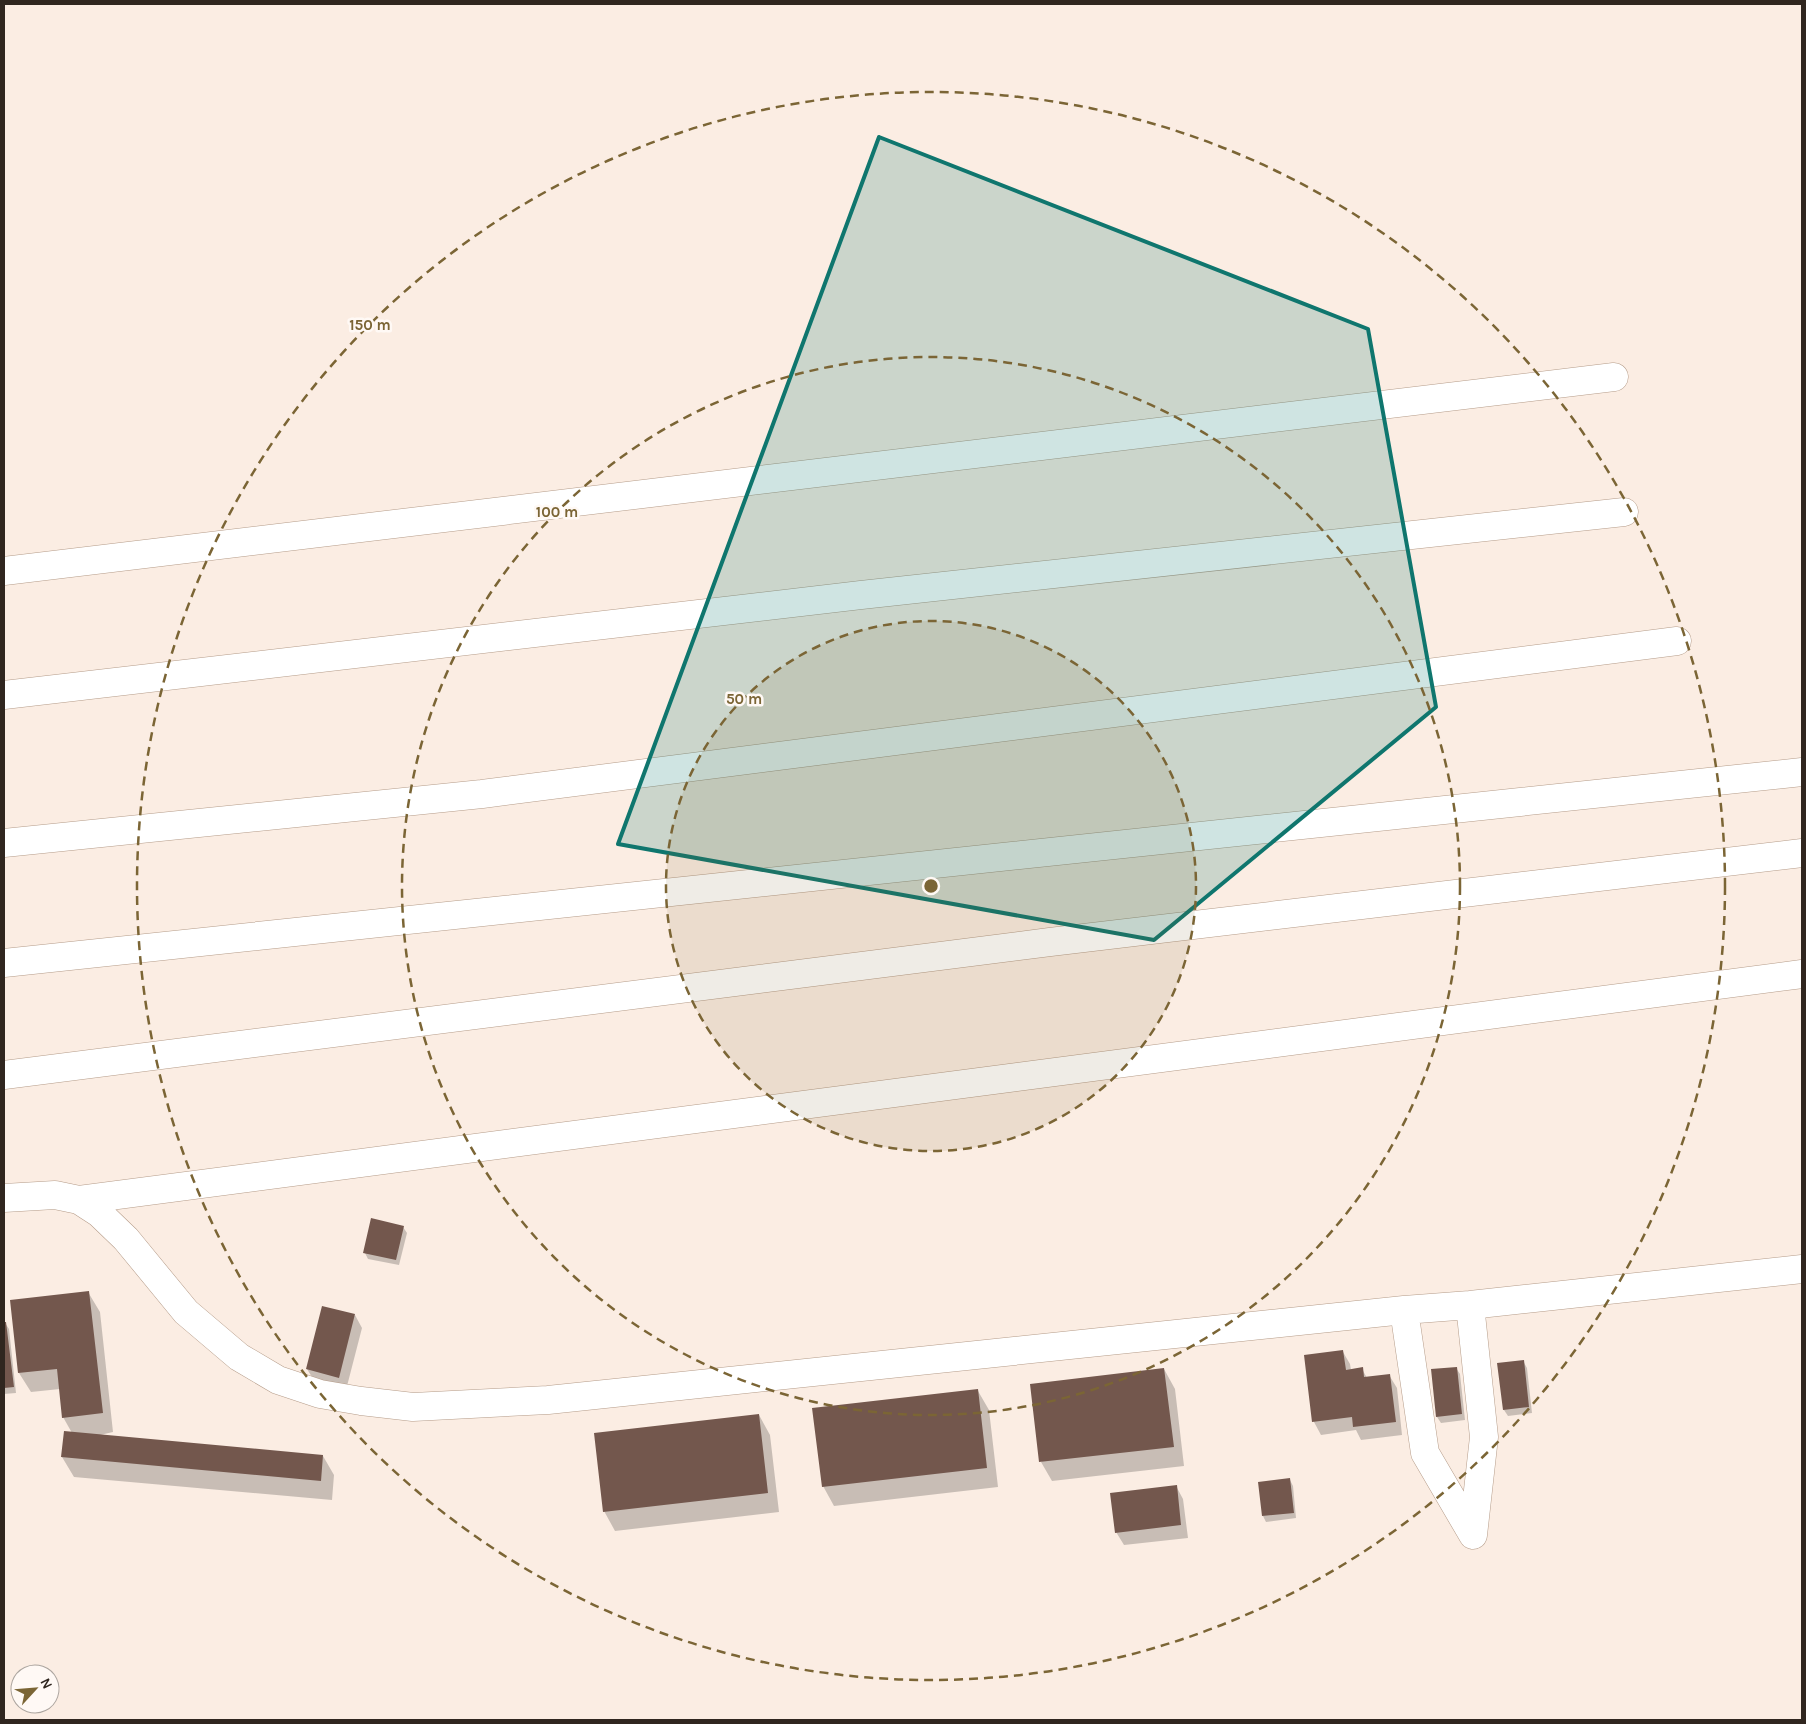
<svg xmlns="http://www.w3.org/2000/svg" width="1806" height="1724" font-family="Karla,sans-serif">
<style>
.built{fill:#fbede3;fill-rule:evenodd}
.shadow{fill:#0003}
.building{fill:#73574d}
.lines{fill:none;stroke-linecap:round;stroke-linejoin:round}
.minor-casing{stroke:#b59c89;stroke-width:29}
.minor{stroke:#fff;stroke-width:28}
.marked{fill:#0f766e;fill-opacity:0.2;stroke:#0f766e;stroke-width:4;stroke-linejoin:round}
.ring{fill:none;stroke:#7b6535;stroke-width:2.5;stroke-dasharray:9 6}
.centre{fill:#7b6535;stroke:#fff9f5;stroke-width:2.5}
.ring-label{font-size:15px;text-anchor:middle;font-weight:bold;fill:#7b6535;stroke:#fff9f5;stroke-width:5;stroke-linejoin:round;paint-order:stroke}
</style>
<rect width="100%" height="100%" fill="#fff9f5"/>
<path class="built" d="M4,4H1802V1720H4ZM20,1674H50V1704H20Z"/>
<path class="shadow" d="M403,1227L407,1233L399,1265L368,1259L365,1253Z
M88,1292L100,1312L113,1432L100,1435L323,1456L334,1475L332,1500L74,1477L62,1457L65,1432L72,1433L63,1417L60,1389L31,1392L19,1373L11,1301Z
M355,1315L362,1328L346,1390L315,1382L307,1369Z
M4,1323H5L9,1329L16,1393L4,1394Z
M1343,1352L1350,1364L1351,1370L1362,1369L1367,1378L1389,1375L1397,1388L1402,1435L1361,1440L1356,1430L1321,1435L1314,1422L1305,1356Z
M1523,1361L1527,1368L1532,1413L1508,1416L1504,1410Z
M1456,1368L1460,1374L1465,1420L1441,1423L1437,1417Z
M1164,1369L1175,1389L1184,1466L1052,1481L1041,1462Z
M978,1391L989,1410L998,1487L834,1506L823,1486Z
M759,1415L770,1435L779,1512L615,1531L604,1511Z
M1290,1480L1293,1486L1296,1518L1266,1522L1263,1516Z
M1176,1486L1183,1499L1188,1538L1124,1545L1116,1532Z"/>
<path class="building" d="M371,1218L404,1226L396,1260L363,1253Z
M89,1291L103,1413L62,1418L57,1369L18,1373L10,1300Z
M322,1306L355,1314L339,1378L306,1369Z
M4,1322H6L14,1387L4,1388Z
M1343,1350L1346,1370L1363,1367L1364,1377L1390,1374L1396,1422L1353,1427L1352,1417L1312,1422L1304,1355Z
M1524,1360L1529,1407L1503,1410L1497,1363Z
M1457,1367L1462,1414L1436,1417L1431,1369Z
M1164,1368L1174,1447L1039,1462L1030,1384Z
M978,1389L987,1468L822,1487L812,1408Z
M759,1414L768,1493L603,1512L594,1433Z
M64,1431L323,1455L321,1481L61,1457Z
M1290,1478L1294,1513L1262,1516L1258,1482Z
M1177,1485L1181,1525L1115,1533L1110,1493Z"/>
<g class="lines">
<g class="minor-casing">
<path id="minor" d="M4,571L1614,377
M4,695L861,595L1624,512
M4,843L482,794L1677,641
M4,963L1802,772
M4,1075L1050,942L1802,853
M4,1198L55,1195L79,1200L99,1213L126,1239L186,1312L239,1357L278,1380L320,1394L361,1401L413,1407L548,1400L1404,1310L1470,1305L1802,1269
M79,1200L1802,974
M1470,1305L1484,1437L1473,1535
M1404,1310L1425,1453L1473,1535"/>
</g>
<use href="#minor" class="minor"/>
</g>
<path class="marked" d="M879,137L1368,329L1436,707L1154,940L618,844Z"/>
<circle cx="931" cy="886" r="265" fill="#7b6535" fill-opacity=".12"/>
<g class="ring">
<circle cx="931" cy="886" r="265"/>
<circle cx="931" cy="886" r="529"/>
<circle cx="931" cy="886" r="794"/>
</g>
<circle cx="931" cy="886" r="8" class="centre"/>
<g class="ring-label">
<text x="370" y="330">150 m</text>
<text x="557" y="517">100 m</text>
<text x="744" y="704">50 m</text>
</g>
<rect width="1806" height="1724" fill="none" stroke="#30261f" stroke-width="10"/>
<g transform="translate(35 1689) rotate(64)"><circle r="24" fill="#fff9f5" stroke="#aca59f"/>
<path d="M0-4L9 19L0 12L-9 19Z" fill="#7b6535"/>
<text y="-8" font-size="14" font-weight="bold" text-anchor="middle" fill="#30261f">N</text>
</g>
</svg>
